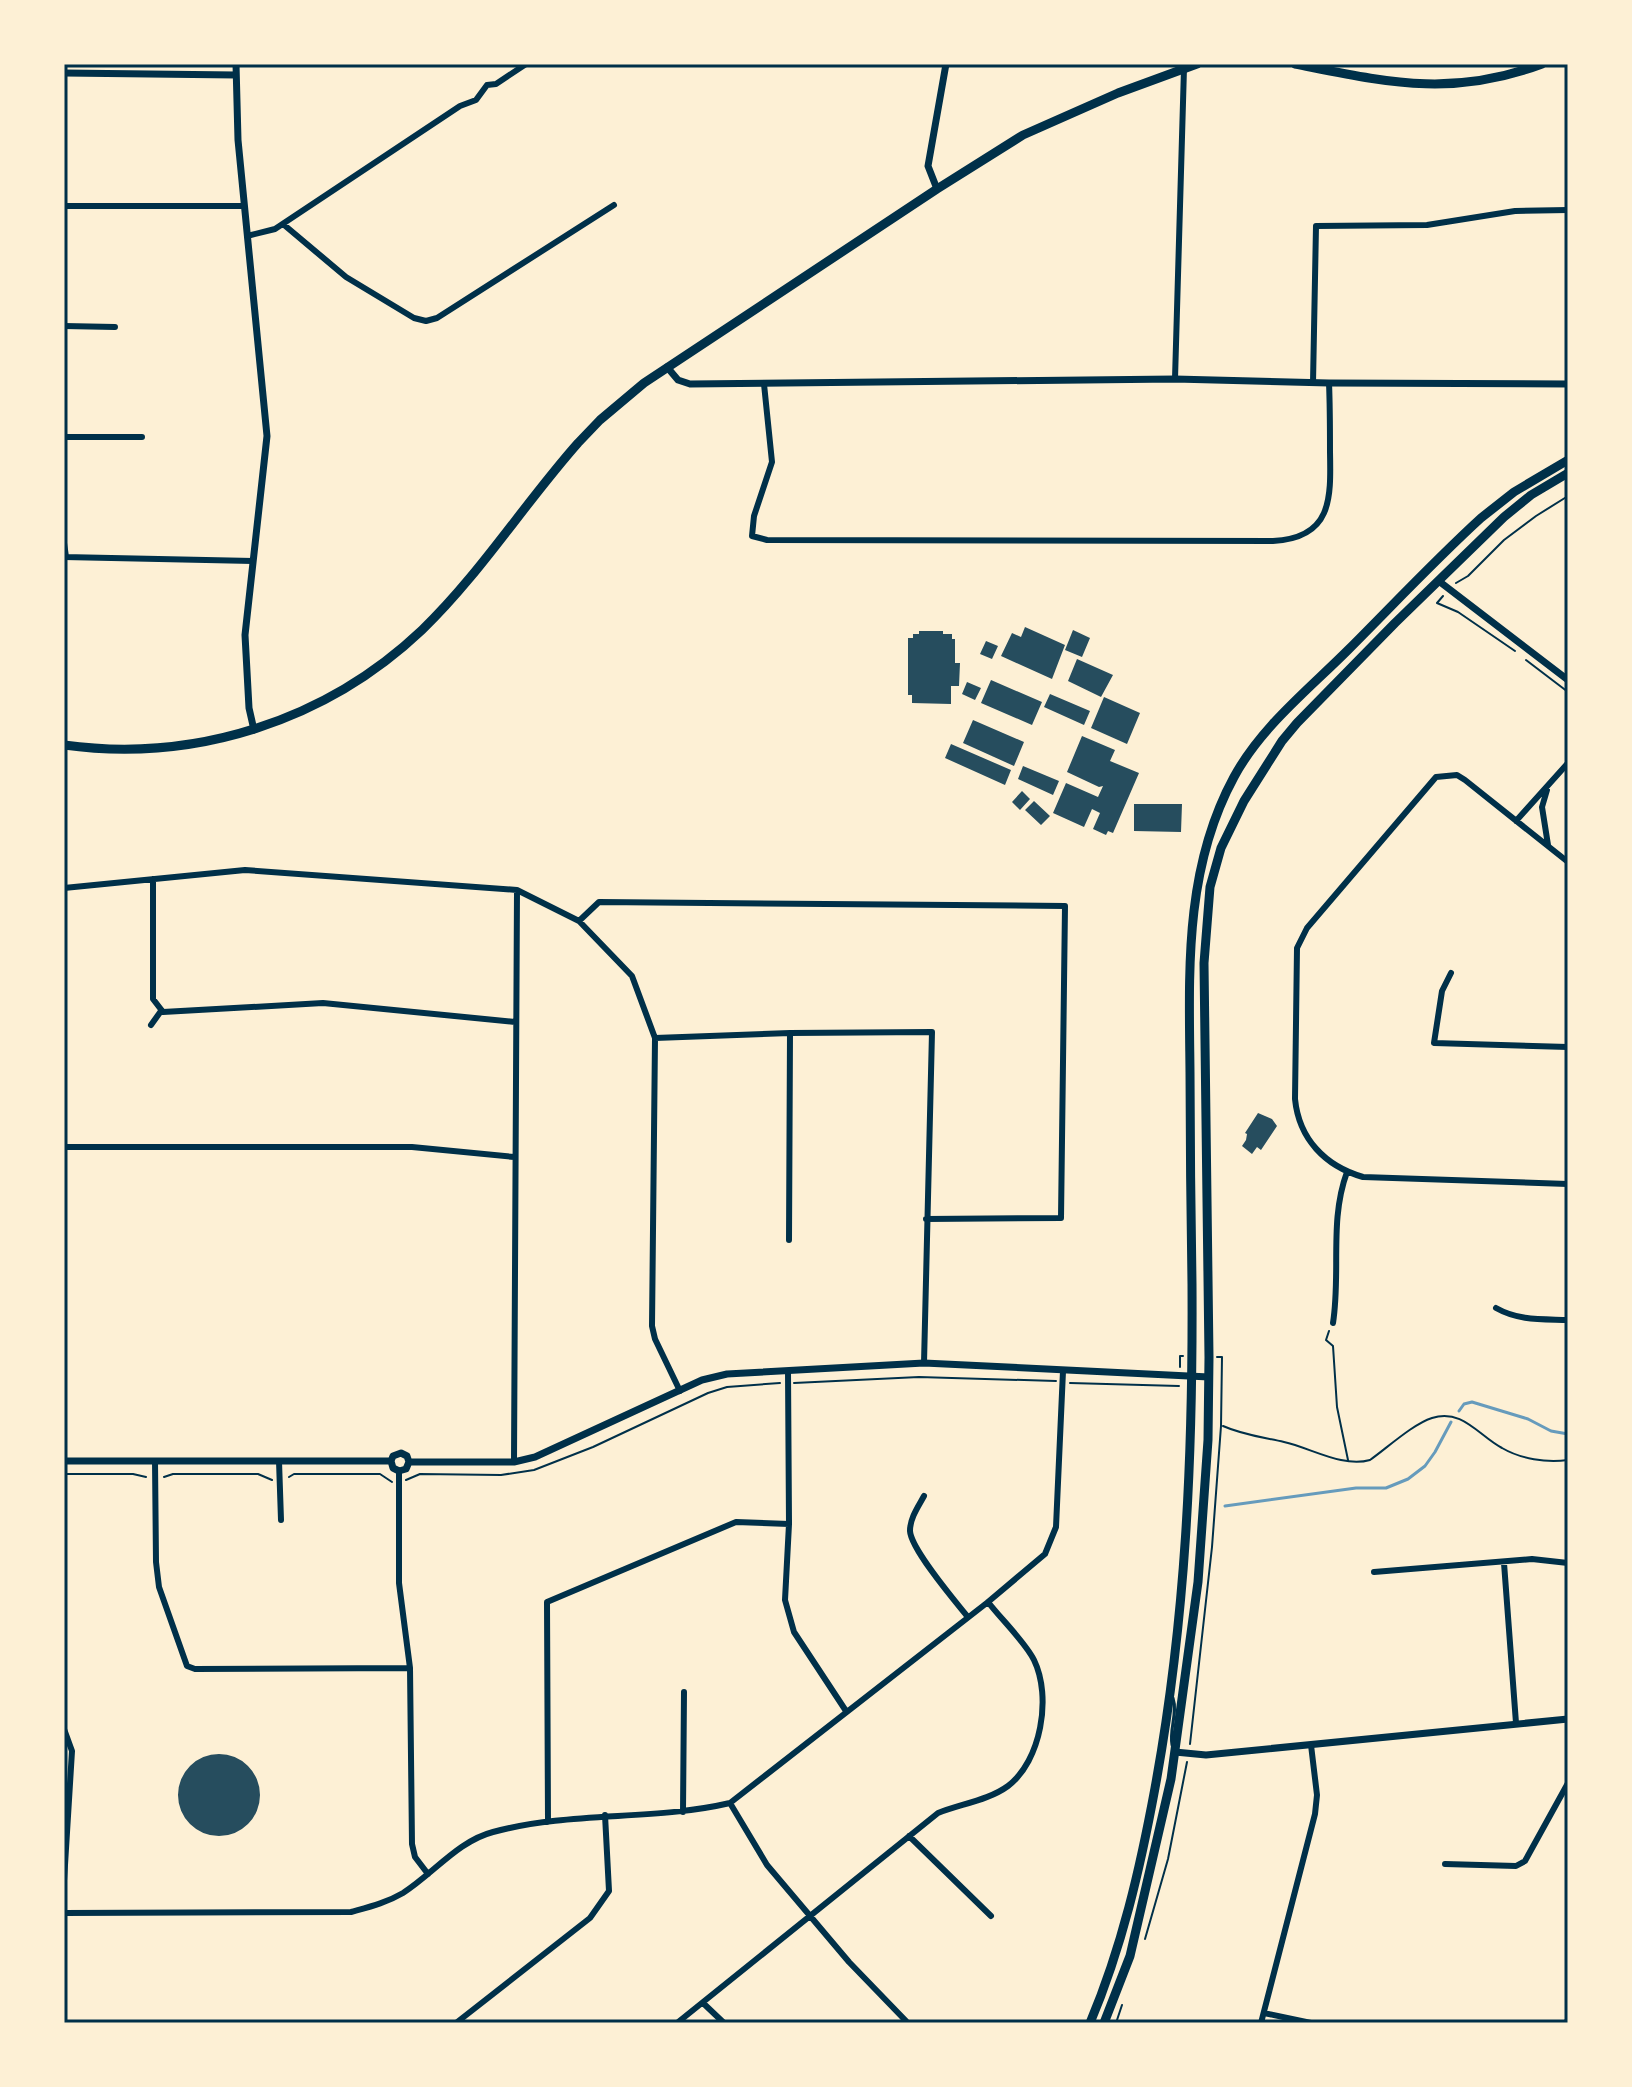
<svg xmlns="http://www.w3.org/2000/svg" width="1632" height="2087" font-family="Spectral,serif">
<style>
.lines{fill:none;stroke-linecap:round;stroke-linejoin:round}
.stream{stroke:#669bbc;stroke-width:3}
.building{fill:#264d5e}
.path{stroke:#003049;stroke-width:2}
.service{stroke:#003049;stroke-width:3}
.minor{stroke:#003049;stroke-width:6}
.tertiary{stroke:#003049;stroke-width:7}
.primary{stroke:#003049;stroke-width:9}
.neatline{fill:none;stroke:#003049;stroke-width:3}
</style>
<rect width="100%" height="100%" fill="#fdf0d5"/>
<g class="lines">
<path class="stream" d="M1459,1411L1464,1404L1472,1402L1528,1419L1551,1431L1568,1434
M1225,1506L1356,1488H1386L1408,1479L1425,1466L1435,1452L1451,1422"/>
</g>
<path class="building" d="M1025,627L1065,645L1052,679L1001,656L1012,633L1021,637Z
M1073,630L1090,638L1082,657L1065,650Z
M919,631H943V634H952V639H955V663H960L959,686H951V704L912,703V695H908V638H913V634H919Z
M986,641L998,646L992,659L980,654Z
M1077,659L1113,675L1101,697L1068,681Z
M991,680L1042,702L1032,725L981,703Z
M967,682L981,688L975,700L962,694Z
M1050,694L1090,711L1084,725L1044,707Z
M1104,697L1140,713L1127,744L1091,728Z
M973,720L1024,742L1014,766L963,743Z
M1082,736L1115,750L1110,761L1139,773L1113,833L1108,831L1106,835L1093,829L1100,813L1092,809L1084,827L1053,813L1066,783L1098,797L1103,786L1099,787L1067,772Z
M951,744L1011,770L1005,785L945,758Z
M1023,766L1059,781L1053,795L1018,779Z
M1022,791L1030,799L1020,810L1012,802Z
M1034,801L1050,816L1041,825L1025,810Z
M1134,804H1182L1181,832L1134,831Z
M1258,1113L1272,1119L1277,1126L1261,1150L1257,1147L1252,1154L1242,1146L1246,1140L1247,1134L1245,1133Z
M178 1795a41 41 0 1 1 82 0a41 41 0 1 1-82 0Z"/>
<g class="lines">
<path class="path" d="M1456,583L1468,576L1504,540L1536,516L1568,496
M1443,596L1437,603L1458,612L1515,651
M1526,660L1568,692
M1329,1331L1326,1340L1333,1346L1337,1407L1348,1460
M1180,1367V1356H1183
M794,1383L919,1377L1056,1381
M1070,1383L1179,1386
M1223,1426C1243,1435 1262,1437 1284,1442C1311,1448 1343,1468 1370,1460C1387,1448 1413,1424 1432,1418C1462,1408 1479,1436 1502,1448C1521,1459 1546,1463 1568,1460
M64,1474H133L146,1477
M164,1477L173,1474H258L272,1480
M289,1477L294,1474H380L392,1482
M406,1480L420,1474L501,1475L534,1470L593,1447L708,1393L727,1387L780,1383
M1190,1744L1212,1547L1221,1426L1222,1357H1217
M1145,1939L1168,1859L1187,1762
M1116,2023L1122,2005"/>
<path class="service" d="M1172,1745C1169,1729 1178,1713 1173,1698"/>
<path class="minor" d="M64,206H243
M283,224L346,277L414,318L426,321L437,318L614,205
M247,236L275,229L460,106L476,100L487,85L496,84L526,64
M64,326L115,327
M1175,379L1184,68
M1313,383L1316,226L1427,225L1515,211L1568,210
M764,384L772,462L754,516L752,536L767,540L1273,541C1332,538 1331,499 1330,452C1330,429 1330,406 1329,383
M64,437H142
M64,543L66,557
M64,557L253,561
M1547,790L1542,807L1548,845
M1516,821L1568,763
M1568,862L1465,780L1457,775L1436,777L1307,928L1297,948L1295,1099C1299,1139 1325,1166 1363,1177L1568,1184
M153,879V999L163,1012L323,1003L515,1022
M64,888L245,870L517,890L579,921L632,976L655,1038L652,1326L655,1339L680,1391
M579,921L599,902L1065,906L1061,1218L926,1219
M1451,973L1442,991L1434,1043L1568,1047
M151,1025L161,1011
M655,1038L790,1033L932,1032L924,1363
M64,1147H412L514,1157
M789,1240L790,1033
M1496,1308C1519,1321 1542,1319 1568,1320
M1333,1323C1341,1272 1329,1221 1347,1172
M788,1371L789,1524L785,1600L794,1632L846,1711
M155,1461L156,1562L159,1587L187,1666L195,1669L410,1668
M279,1461L281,1520
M514,1462L517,890
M399,1471V1583L410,1668L412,1844L415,1857L428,1874
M924,1496C918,1507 910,1518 910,1531C911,1549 954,1600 967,1616
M1504,1563L1516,1723
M1374,1572L1532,1559L1568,1563
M64,1729L72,1751L64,1881
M730,1803L767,1865L849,1962L906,2021
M683,1812L684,1692
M548,1822L547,1602L736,1522L789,1524
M909,1836L991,1916
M1445,1864L1516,1866L1525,1861L1568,1783
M64,1913L351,1912C369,1907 386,1903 403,1893C433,1874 458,1841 493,1832C571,1811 653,1821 730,1803L988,1602L1045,1554L1056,1527L1063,1371
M703,2003L724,2023
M1264,2013L1311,2023
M456,2023L590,1918L609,1891L605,1815
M677,2023L938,1813C961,1804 989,1800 1008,1786C1041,1761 1052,1697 1034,1660C1025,1642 1001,1619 988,1602
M1261,2023L1315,1814L1317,1795L1311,1745
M1566,2023L1568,2020"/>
<path class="tertiary" d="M236,64L238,140L267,436L245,635L249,708L254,730
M64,73L236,75
M937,189L928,166L946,64
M667,367L678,380L690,384L1175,379L1329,383L1568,384
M1440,582L1568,680
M64,1461H391
M391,1461L393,1468L399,1471L406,1469L409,1462
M391,1461L393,1456L401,1453L407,1456L409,1462
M409,1462H514L535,1457L702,1380L727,1374L924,1363L1209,1377
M1175,1752L1206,1755L1568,1719"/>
<path class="primary" d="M1295,64C1387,82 1451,98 1542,64
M64,745C195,763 326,721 422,630C480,574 524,504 578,443L600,420L644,383L937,189L1023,135L1118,93L1197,64
M1090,2023C1122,1947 1140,1869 1155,1788C1186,1619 1193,1455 1192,1284C1191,1213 1190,1143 1190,1072C1189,971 1184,869 1234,777C1261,727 1308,690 1348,650C1392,606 1435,560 1481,518L1514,492L1568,460
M1104,2023L1130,1956L1171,1779L1198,1582L1208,1440L1209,1357L1204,963L1210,887L1221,848L1244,801L1282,741L1297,723L1395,623L1504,517L1531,495L1568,473"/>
</g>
<rect width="1632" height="2087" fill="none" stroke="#fdf0d5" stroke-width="132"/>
<rect x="66" y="66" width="1500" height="1955" class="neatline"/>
</svg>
